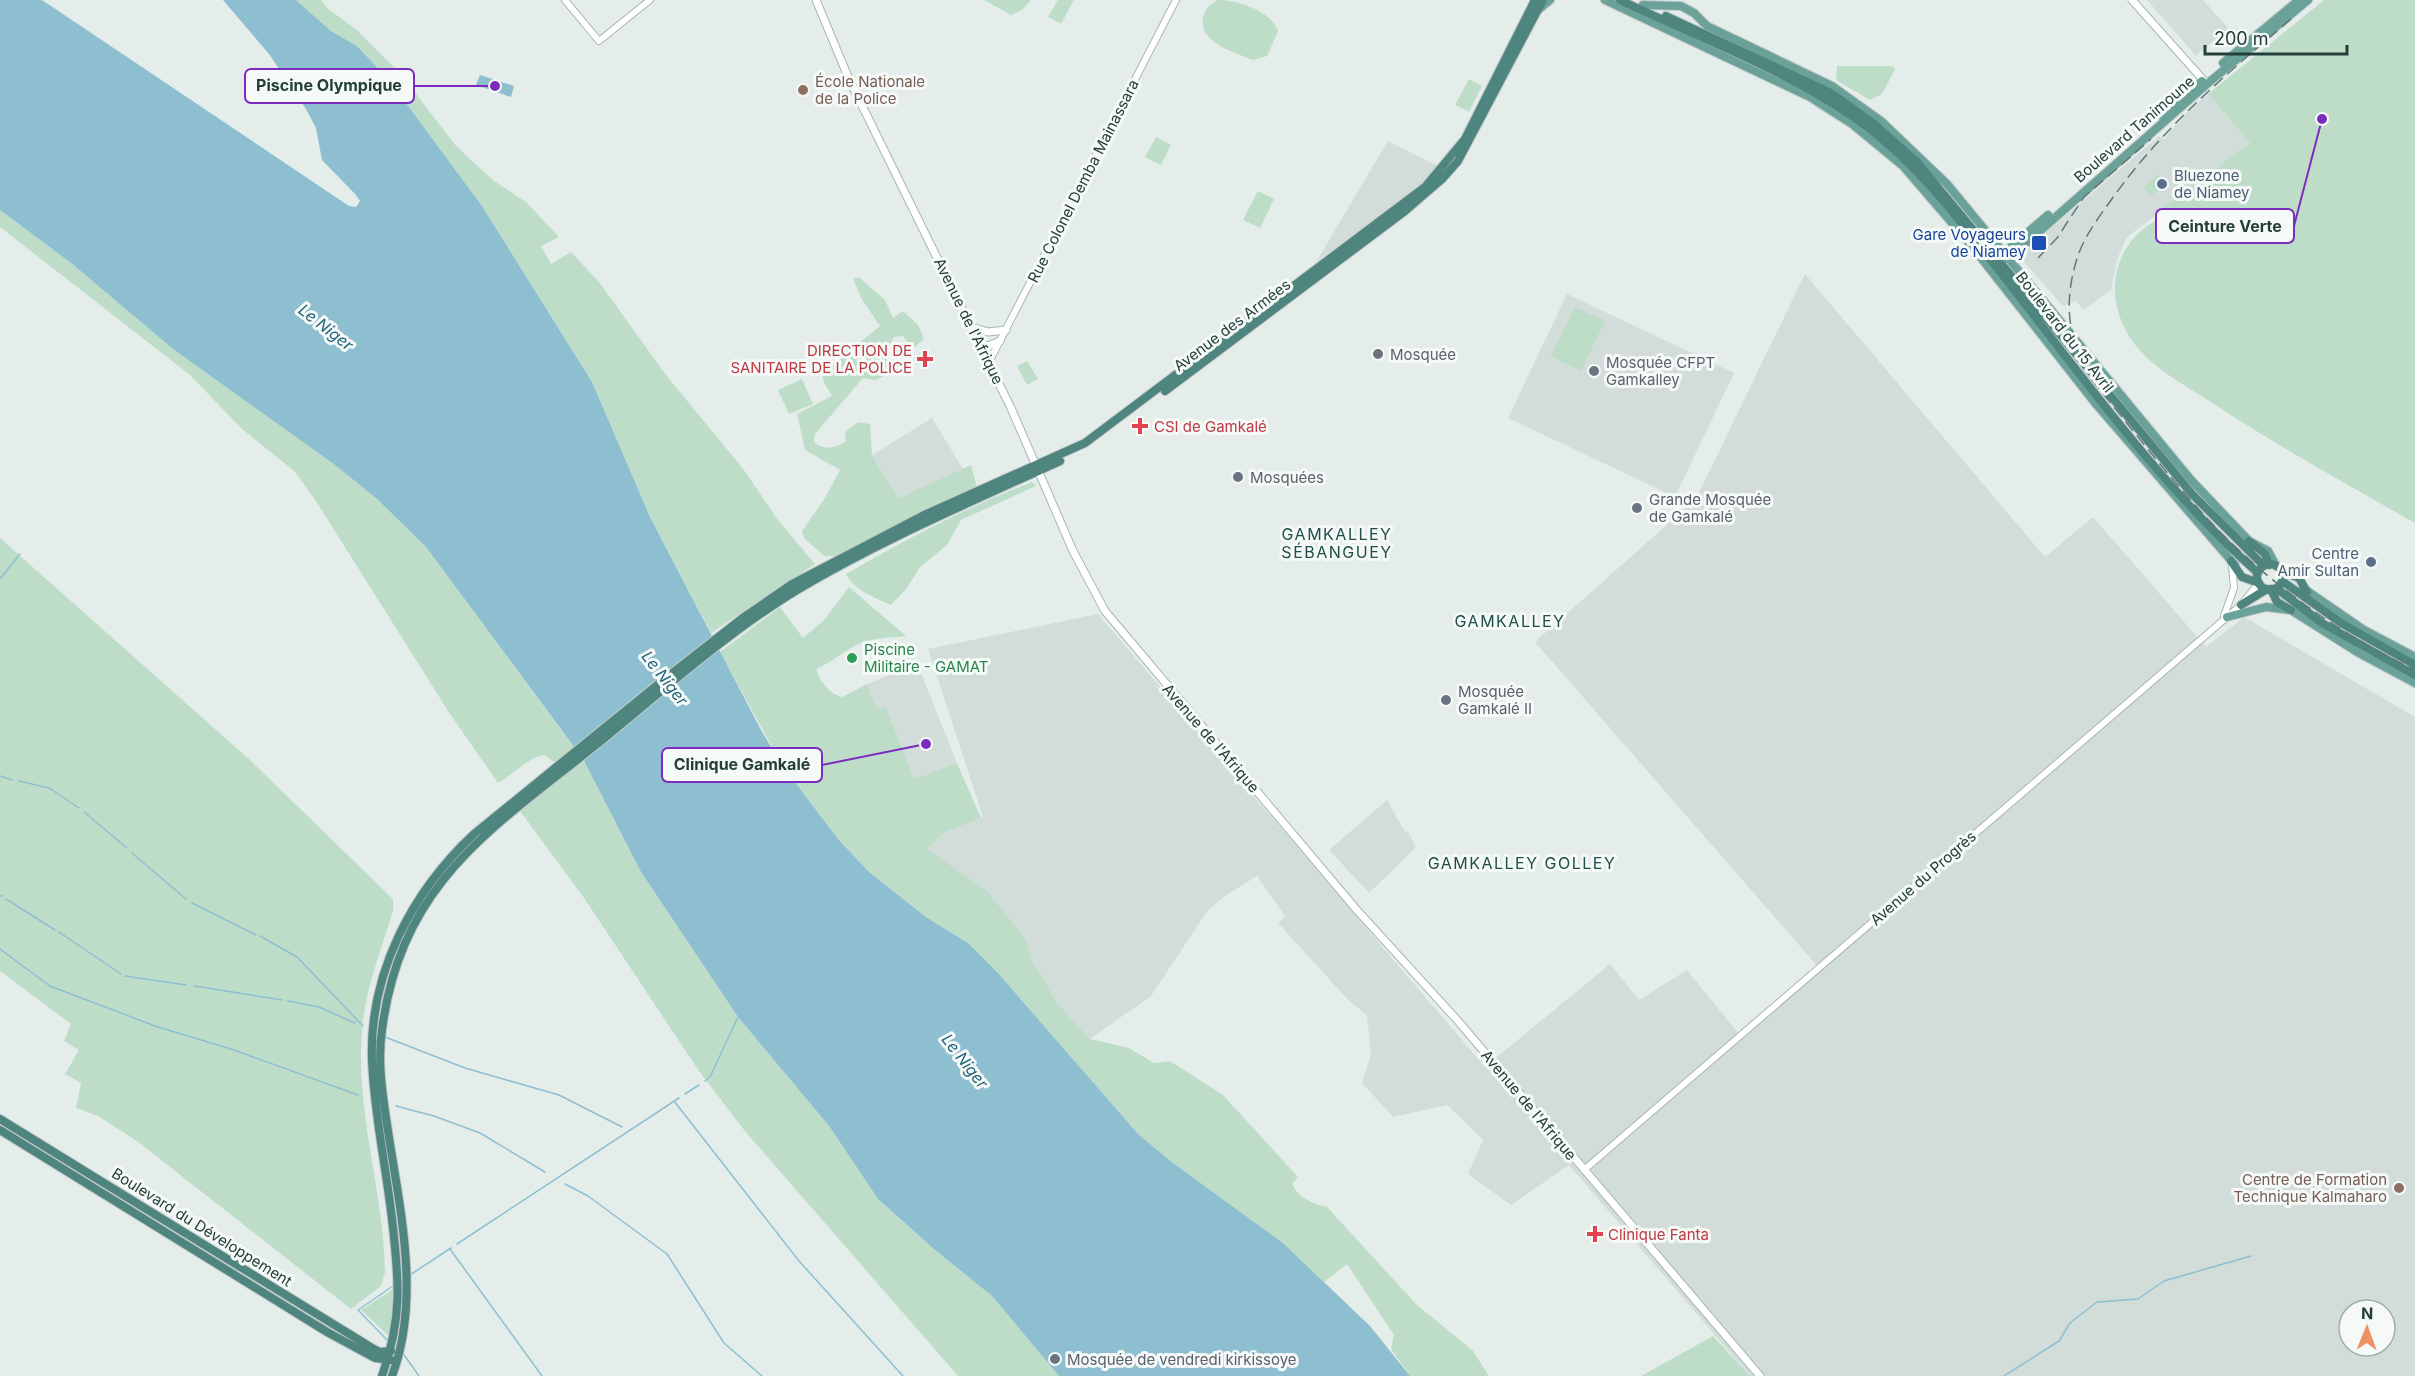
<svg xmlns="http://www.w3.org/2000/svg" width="2415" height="1376" font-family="Inter,sans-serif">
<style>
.built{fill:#d2ddd9;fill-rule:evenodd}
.green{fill:#beddc9}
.water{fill:#8ebfd0}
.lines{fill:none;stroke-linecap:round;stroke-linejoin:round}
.stream{stroke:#8ebfd0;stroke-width:1.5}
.tertiary-casing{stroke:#a7b5b2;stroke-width:8}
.secondary-casing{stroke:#a3b8b3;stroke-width:9}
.primary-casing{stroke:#c2c9c8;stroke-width:10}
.trunk-casing{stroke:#c2c9c8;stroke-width:10}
.tertiary{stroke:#fff;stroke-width:6}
.secondary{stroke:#fff;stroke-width:7}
.primary{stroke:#6aa198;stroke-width:8}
.trunk{stroke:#4e857e;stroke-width:8}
.rail{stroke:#5f7975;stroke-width:1.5;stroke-dasharray:12 6;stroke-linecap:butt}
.education-dot{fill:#8d6e63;stroke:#f5f9f7;stroke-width:2}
.service-dot{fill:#5c6f8a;stroke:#f5f9f7;stroke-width:2}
.transit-dot{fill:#1a4fb4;stroke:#f5f9f7;stroke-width:2}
.worship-dot{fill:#6b7280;stroke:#f5f9f7;stroke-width:2}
.health-dot{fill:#e0444e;stroke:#f5f9f7;stroke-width:2}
.leisure-dot{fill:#2e9e5b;stroke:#f5f9f7;stroke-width:2}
.labels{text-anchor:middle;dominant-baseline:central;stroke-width:6;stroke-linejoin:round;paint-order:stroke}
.education-label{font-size:15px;fill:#785e54;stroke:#f5f9f7;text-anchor:start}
.street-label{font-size:15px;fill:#243e3a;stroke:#f5f9f7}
.service-label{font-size:15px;fill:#4e5e75;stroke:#f5f9f7;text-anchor:start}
.transit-label{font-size:15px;fill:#164399;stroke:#f5f9f7;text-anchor:end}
.health-label{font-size:15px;fill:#be3a42;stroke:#f5f9f7;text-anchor:start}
.worship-label{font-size:15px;fill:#5b616d;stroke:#f5f9f7;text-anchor:start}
.leisure-label{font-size:15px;fill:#27864d;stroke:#f5f9f7;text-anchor:start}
.water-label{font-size:16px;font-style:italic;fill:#206178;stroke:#f5f9f7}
.neighbourhood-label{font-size:16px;letter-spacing:1.5px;fill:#205049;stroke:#f5f9f7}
.leader{fill:none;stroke:#7b2cbf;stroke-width:2}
.callout-dot{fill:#7b2cbf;stroke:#f5f9f7;stroke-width:2}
.callout{fill:#f5f9f7;stroke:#7b2cbf;stroke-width:2}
.callout-label{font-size:16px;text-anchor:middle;font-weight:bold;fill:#243e3a}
</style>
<rect width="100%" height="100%" fill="#e4edea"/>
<path class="built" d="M2147,0H2203L2228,28L2196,56Z
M2208,94L2250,143L2126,238L2117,260L2111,290L2083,310L2076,301L2063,306L2024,262V251L2159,136L2164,139L2186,113Z
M1388,141L1440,167L1406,197L1316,262Z
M1805,274L2045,557L2093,517L2206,647L2244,617L2415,717V1376H1750L1569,1165L1511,1205L1468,1174L1483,1140L1447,1105L1393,1117L1362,1083L1371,1054L1367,1015L1349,1001L1278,923L1285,916L1257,876L1225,896L1208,910L1151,996L1090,1039L1058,1004L1031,958L1026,940L926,848L944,833L983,817L928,649L1098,614L1485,1067L1610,964L1639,1000L1687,970L1739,1034L1819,968L1535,642L1696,499ZM2349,1310H2385V1346H2349Z
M1567,294L1734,373L1675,497L1508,418Z
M932,418L963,469L898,498L872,455Z
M915,665L919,668L957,763L914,779L886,707L877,711L867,684Z
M1387,800L1405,832L1408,831L1416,847L1369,893L1329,850Z"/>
<path class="green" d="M296,0H321L327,8L357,30L400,73L456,146L494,181L526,202L559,237L541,246L551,264L571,252L599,282L666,375L744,470L778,520L815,564L711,633L650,517L592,382L482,206L389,80L357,46L331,31Z
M984,0H1031L1022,10L1011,15Z
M1058,0H1074L1061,24L1048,17Z
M1218,0C1237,0 1272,11 1278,31L1267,56L1253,60C1235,52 1198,43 1203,17C1205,9 1211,3 1218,0Z
M2324,0H2415V523C2347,484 2279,447 2214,404C2191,389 2163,374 2143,354C2102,312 2105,248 2158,219L2155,214L2250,143L2208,94Z
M1837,66H1893L1895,69L1882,94L1870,100L1836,80Z
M1469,79L1482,86L1469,112L1455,105Z
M1156,137L1171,145L1161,165L1145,157Z
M2158,174L2166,183L2151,196L2143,187Z
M1258,191L1274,199L1260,228L1243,220Z
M0,210L71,263L173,349L335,465L377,499L426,547L575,749L556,763L544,755C526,759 514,774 498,783L450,714L314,498L294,471L241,428L190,375L0,227Z
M853,278H860L885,300L893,318L903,311L918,325L924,339L912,349L903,336L894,337L887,351L888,374L876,380L863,378L815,434L814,442C822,450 837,449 846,441L845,432L858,422L870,424L872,455L898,498L971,465L977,487L836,556H824L804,538L802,531L825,498L840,470L805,450L797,414L832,396C828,387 819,381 825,371L880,326L861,298Z
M1575,307L1605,321L1581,371L1551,356Z
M1027,361L1038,379L1027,385L1017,366Z
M802,379L813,404L789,414L778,390Z
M1032,482L1036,486L961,520L947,545L920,567L907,588L891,605C876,598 853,590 846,574C906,539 968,507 1032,482Z
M0,538L250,760L393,899V911C381,950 365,990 362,1031C355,1112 384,1192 385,1272L381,1286L351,1309L137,1141L98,1116L76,1108L81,1083L65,1074L79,1050L64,1041L71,1024L0,971Z
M849,587L906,636C891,638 871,638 858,644C842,652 831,663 816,669C821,682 828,693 842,697L867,684L877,710L886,707L914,779L957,763L981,818L944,833L927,849L987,891L1026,940L1031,958L1058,1004L1090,1039L1129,1048L1154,1063L1170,1061L1223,1095L1298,1177L1292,1184C1299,1198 1311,1203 1327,1207L1416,1304L1473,1351L1489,1376H1410L1391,1349L1394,1335L1347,1264L1324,1282L1283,1243L1173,1163L1138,1134L998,973L968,943L926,917L869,872L838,839L782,765L720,652L780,607L803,638L825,619Z
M583,759L641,872L738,1017L829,1126L878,1199L935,1250L992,1296L1059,1376H958L744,1130L699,1071L584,898L520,811Z
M395,1288L389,1336L361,1310Z
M1713,1336L1750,1376H1641Z"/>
<path class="water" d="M0,0H42L349,206L356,207L360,201L356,195L322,160L316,128L306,109L269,54L223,0H296L331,31L357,46L389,80L482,206L592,382L650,517L761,730L782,765L838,839L869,872L926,917L968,943L998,973L1138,1134L1173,1163L1283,1243L1370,1326L1410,1376H1059L992,1296L935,1250L878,1199L829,1126L738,1017L641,872L583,759L426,547L377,499L335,465L173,349L71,263L0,210Z
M480,75L514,86L511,97L476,85Z"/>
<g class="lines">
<path class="stream" d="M0,579L20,554
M0,776L12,780
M19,781L49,788L79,808
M84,812L127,848
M132,853L186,899
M0,896H2
M6,899L55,930
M192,903L256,935
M59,932L121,974
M260,936L297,957L363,1026
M0,949L50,986L155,1026L234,1050L358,1095
M125,976L186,985
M194,986L282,1000
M288,1001L319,1007L355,1023
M385,1037L465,1068L559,1095L622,1127
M705,1081L710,1077L738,1017
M685,1094L699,1085
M674,1101L799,1261L903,1376
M396,1106L434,1116L480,1133L545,1172
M565,1184L588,1196L667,1254L724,1343L762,1376
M457,1244L679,1098
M450,1249L542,1376
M410,1275L451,1248
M389,1342L358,1310L393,1286
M402,1352L419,1376
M2004,1376L2059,1341L2070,1323L2097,1302L2138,1299L2164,1281L2251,1256"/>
<g class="tertiary-casing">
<path id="tertiary" d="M565,0L599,41L650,0
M989,362L1176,0
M2224,616L2234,588L2232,566
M1584,1170L2241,605L2259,583"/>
</g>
<g class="secondary-casing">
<path id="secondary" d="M816,0L849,79L1011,408L1073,551L1105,611L1356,909L1458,1021L1760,1376
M2132,0L2206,83
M972,327L988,332L1006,330
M980,344L988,346L1000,341"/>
</g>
<g class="primary-casing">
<path id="primary" d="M1605,0L1810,97L1852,124L1903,166L1971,245L2096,404L2235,565
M1643,5L1681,6L1694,13L1707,26L1832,86L1881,121L1947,184L2191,480L2249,541L2268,551L2276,566
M1538,10L1550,0
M2223,63L2299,0
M2162,116L2202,81
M2004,253L2048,215
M2008,259L2207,84L2308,0
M2303,588L2364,630L2415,657
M2227,617L2266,607L2291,610L2359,653L2415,683"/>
</g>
<g class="trunk-casing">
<path id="trunk" d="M1620,0C1701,39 1795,73 1866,126C1919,166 1961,222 2001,273C2082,376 2160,486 2258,573
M1666,16L1831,93L1873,123L1917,162L2192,494L2264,566
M1165,391L1405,211L1442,179L1458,161L1543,0
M2249,541L2265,554L2269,565
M2231,561L2242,577L2259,583
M2257 577a13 13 0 1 1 26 0a13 13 0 1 1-26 0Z
M2281,571L2299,578L2307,592
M2282,581L2341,623L2415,665
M2276,588L2322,623L2415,675
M2271,589L2277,602L2291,610
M2241,605L2267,589
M0,1119L372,1348L380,1352L391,1351
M0,1130L327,1332L375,1358L391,1360
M382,1376C403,1317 399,1279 392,1219C386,1166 374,1113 372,1060C369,973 412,892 474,834L662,681L744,617L792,584L924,515L1085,443L1425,187L1465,139L1535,0
M392,1376C421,1299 400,1210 388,1131C383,1098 377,1063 382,1030C401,883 490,830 596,745C660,693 726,633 797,590C881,540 971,502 1060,461"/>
</g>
<use href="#tertiary" class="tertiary"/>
<use href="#secondary" class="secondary"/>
<use href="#primary" class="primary"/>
<use href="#trunk" class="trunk"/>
<path class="rail" d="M2291,19C2223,77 2161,129 2109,203C2096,221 2082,240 2076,262C2063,306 2069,341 2091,379C2133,430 2173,483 2218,530C2274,587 2343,636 2415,670
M2038,258L2057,238L2084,197L2151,139"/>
</g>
<g class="education-dot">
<circle cx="803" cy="90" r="6"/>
<circle cx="2399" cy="1188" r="6"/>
</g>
<g class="service-dot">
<circle cx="2162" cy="184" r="6"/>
<circle cx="2371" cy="562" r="6"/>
</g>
<rect class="transit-dot" x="2031" y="235" width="16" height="16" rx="3"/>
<g class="worship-dot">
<circle cx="1378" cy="354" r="6"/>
<circle cx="1594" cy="371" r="6"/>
<circle cx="1238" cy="477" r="6"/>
<circle cx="1637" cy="508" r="6"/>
<circle cx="1446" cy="700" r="6"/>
<circle cx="1055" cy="1359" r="6"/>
</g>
<g class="health-dot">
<path d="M922 350h6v6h6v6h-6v6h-6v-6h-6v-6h6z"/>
<path d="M1137 417h6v6h6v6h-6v6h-6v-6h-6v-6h6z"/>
<path d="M1592 1225h6v6h6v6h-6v6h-6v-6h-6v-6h6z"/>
</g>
<circle class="leisure-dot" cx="852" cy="658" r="6"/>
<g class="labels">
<g class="education-label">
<text x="815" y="81">École Nationale<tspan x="815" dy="17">de la Police</tspan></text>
<text x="2387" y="1179" text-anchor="end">Centre de Formation<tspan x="2387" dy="17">Technique Kalmaharo</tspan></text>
</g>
<g class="street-label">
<text transform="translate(2134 129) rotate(-41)">Boulevard Tanimoune</text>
<text transform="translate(1083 181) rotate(-63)">Rue Colonel Demba Mainassara</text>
<text transform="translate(969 321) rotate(64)">Avenue de l'Afrique</text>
<text transform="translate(1232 325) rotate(-37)">Avenue des Armées</text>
<text transform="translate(2065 332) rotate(52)">Boulevard du 15 Avril</text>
<text transform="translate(1211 738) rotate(49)">Avenue de l'Afrique</text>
<text transform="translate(1923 878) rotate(-41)">Avenue du Progrès</text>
<text transform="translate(1529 1105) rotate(50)">Avenue de l'Afrique</text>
<text transform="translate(202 1227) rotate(32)">Boulevard du Développement</text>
</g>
<g class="service-label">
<text x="2174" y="175">Bluezone<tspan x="2174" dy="17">de Niamey</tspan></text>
<text x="2359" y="553" text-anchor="end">Centre<tspan x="2359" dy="17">Amir Sultan</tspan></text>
</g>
<g class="transit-label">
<text x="2026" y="234">Gare Voyageurs<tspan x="2026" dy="17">de Niamey</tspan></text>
</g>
<g class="health-label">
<text x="912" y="350" text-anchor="end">DIRECTION DE<tspan x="912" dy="17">SANITAIRE DE LA POLICE</tspan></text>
<text x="1154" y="426">CSI de Gamkalé</text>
<text x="1608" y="1234">Clinique Fanta</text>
</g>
<g class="worship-label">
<text x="1390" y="354">Mosquée</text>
<text x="1606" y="362">Mosquée CFPT<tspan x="1606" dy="17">Gamkalley</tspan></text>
<text x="1250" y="477">Mosquées</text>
<text x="1649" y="499">Grande Mosquée<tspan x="1649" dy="17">de Gamkalé</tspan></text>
<text x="1458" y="691">Mosquée<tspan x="1458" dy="17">Gamkalé II</tspan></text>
<text x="1067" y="1359">Mosquée de vendredi kirkissoye</text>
</g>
<g class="leisure-label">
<text x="864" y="649">Piscine<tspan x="864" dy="17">Militaire - GAMAT</tspan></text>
</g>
<g class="water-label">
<text transform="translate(326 327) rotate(38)">Le Niger</text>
<text transform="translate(665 678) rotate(52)">Le Niger</text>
<text transform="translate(965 1061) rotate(52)">Le Niger</text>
</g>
<g class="neighbourhood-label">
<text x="1337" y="534">GAMKALLEY<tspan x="1337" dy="18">SÉBANGUEY</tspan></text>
<text x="1510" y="621">GAMKALLEY</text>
<text x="1522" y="863">GAMKALLEY GOLLEY</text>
</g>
</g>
<path class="leader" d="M495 86L414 86M2322 119L2294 226M926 744L822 765"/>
<g class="callout-dot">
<circle cx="495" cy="86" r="6"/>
<circle cx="2322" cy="119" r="6"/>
<circle cx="926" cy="744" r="6"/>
</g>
<g class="callout">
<rect x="245" y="69" width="169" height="34" rx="6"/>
<rect x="2156" y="209" width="138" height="34" rx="6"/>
<rect x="662" y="748" width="160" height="34" rx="6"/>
</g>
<g class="callout-label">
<text x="329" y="91">Piscine Olympique</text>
<text x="2225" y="232">Ceinture Verte</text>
<text x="742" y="770">Clinique Gamkalé</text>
</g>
<g transform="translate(2367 1328) rotate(1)"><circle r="28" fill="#f5f9f7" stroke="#a1aeab" stroke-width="1.5"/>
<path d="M0-4.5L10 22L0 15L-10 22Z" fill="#ed9262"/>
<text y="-9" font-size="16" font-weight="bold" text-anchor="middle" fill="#243e3a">N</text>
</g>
<path d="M2205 45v9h142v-9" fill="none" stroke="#243e3a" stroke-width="3"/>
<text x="2214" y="45" font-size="18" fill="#243e3a" stroke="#f5f9f7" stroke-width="4.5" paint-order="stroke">200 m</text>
</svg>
